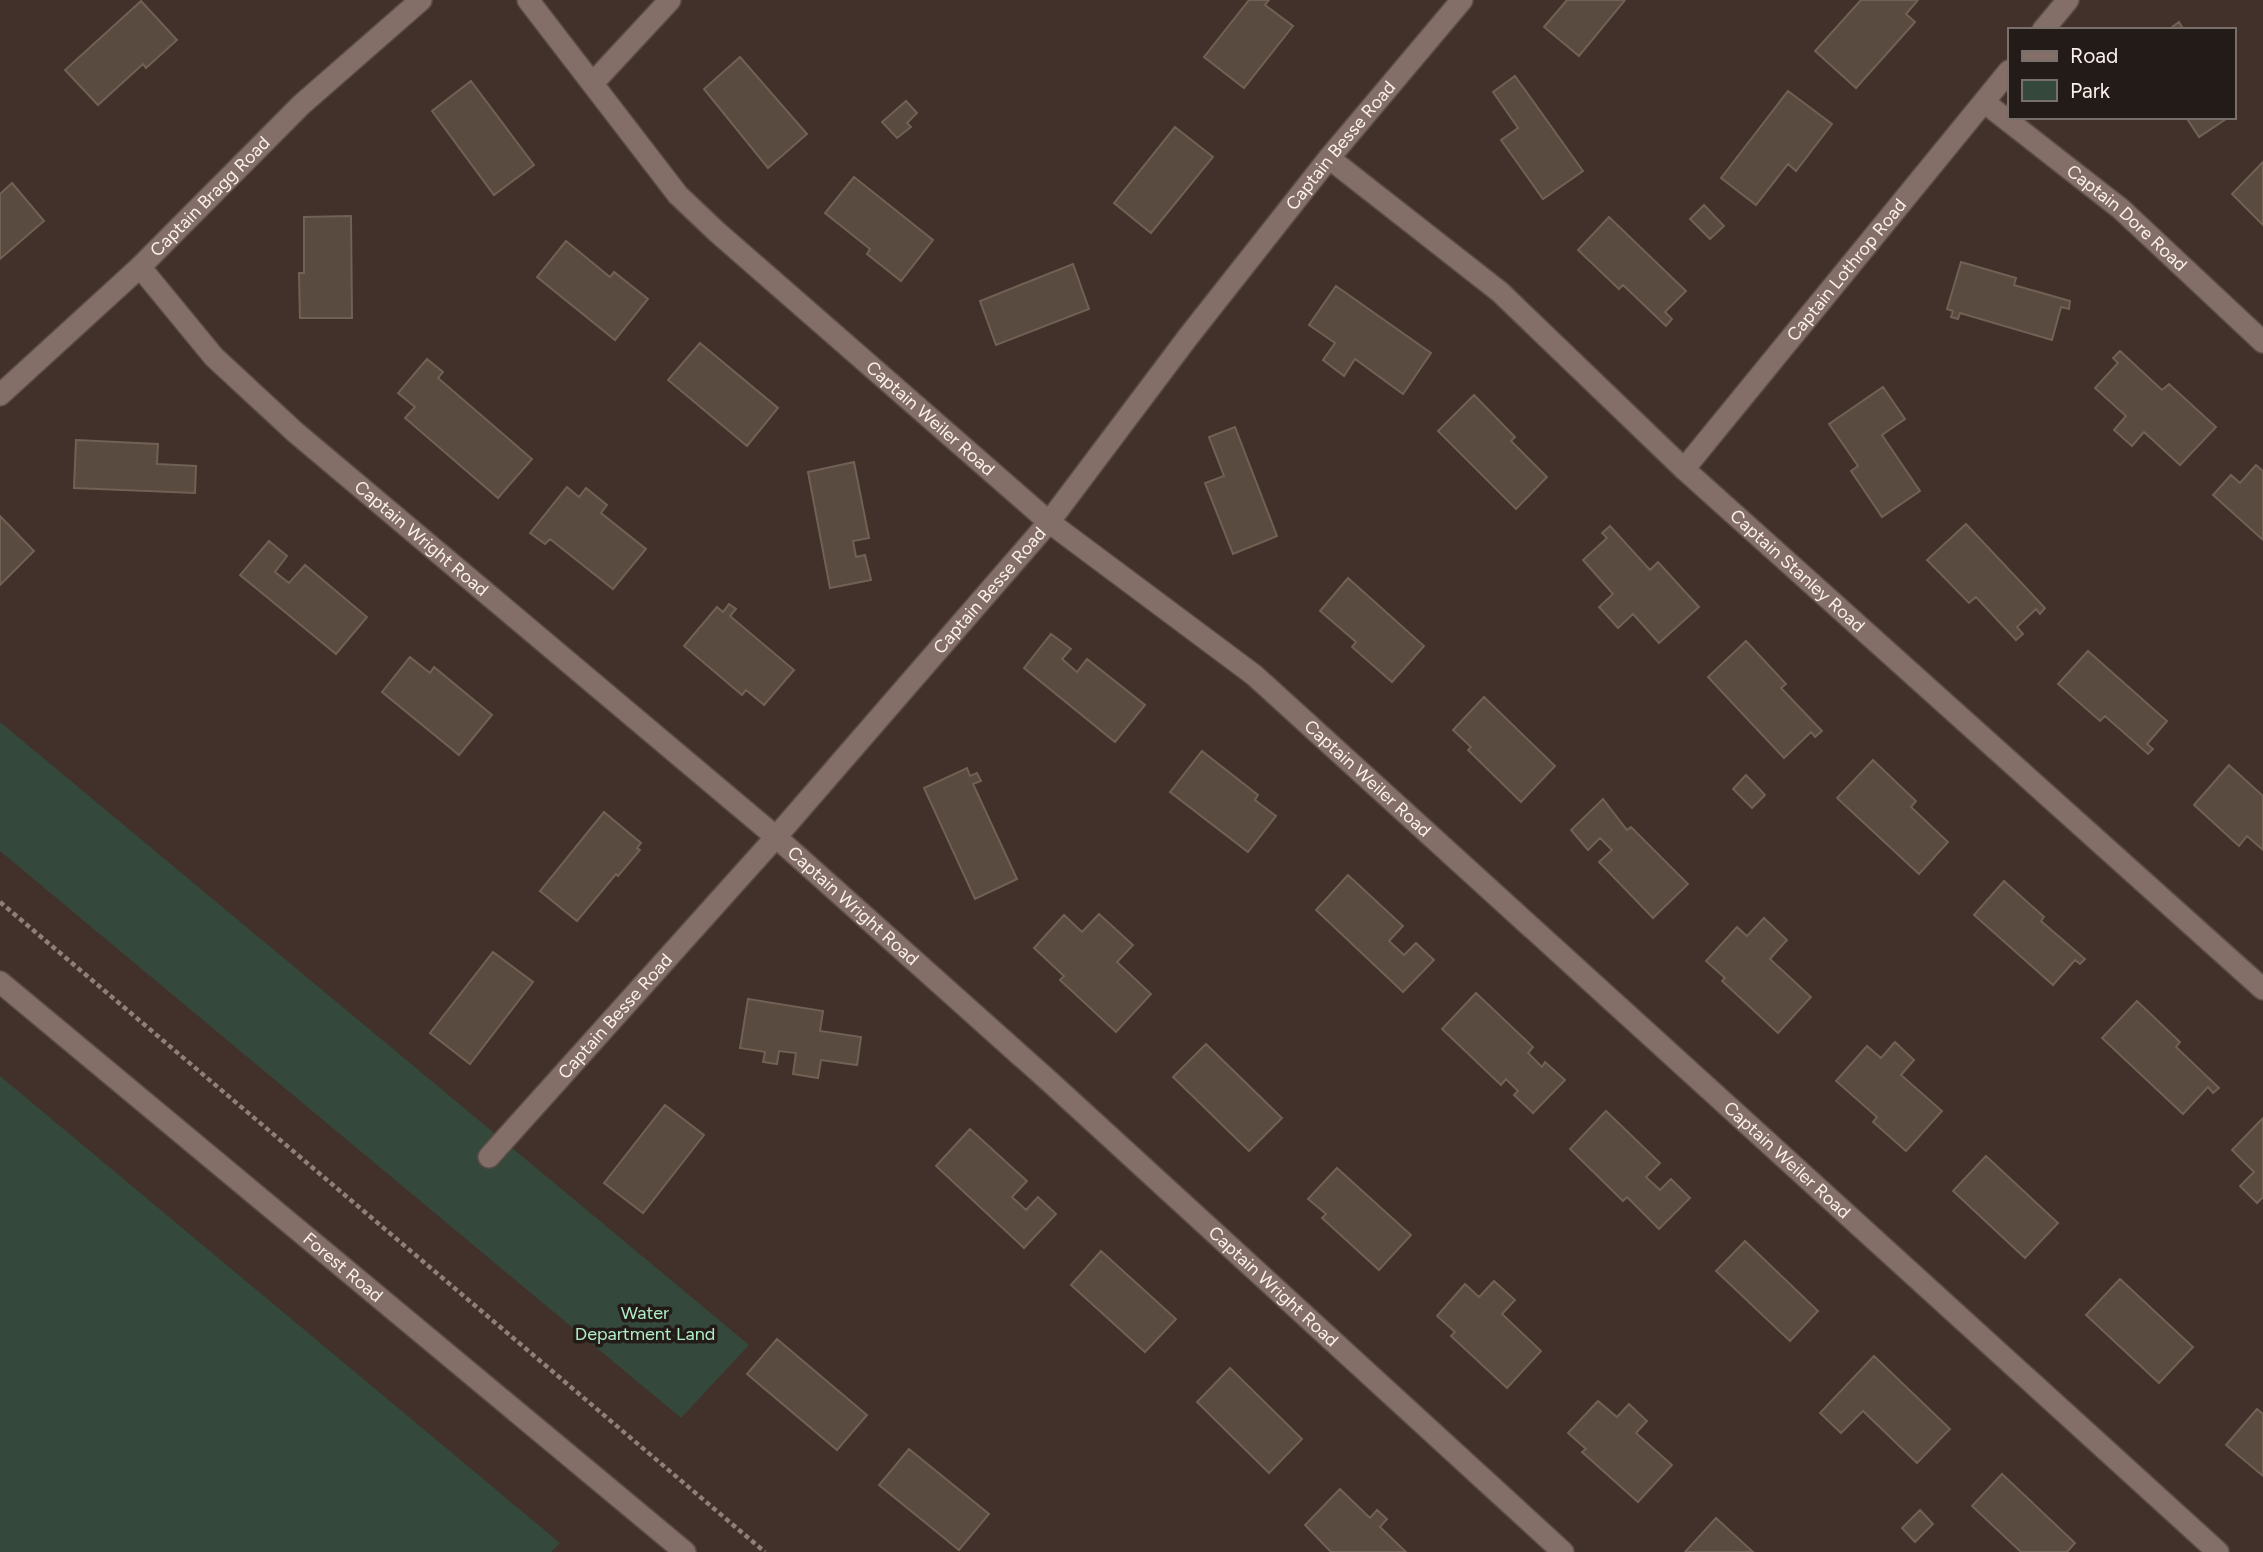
<svg xmlns="http://www.w3.org/2000/svg" width="2263" height="1552" font-family="Figtree,sans-serif">
<style>
.green{fill:#34483c}
.building{fill:#594b3f;stroke:#706154;stroke-width:2}
.lines{fill:none;stroke-linecap:round;stroke-linejoin:round}
.street-casing{stroke:#5b4d47;stroke-width:24}
.secondary-casing{stroke:#5b4d47;stroke-width:24}
.path{stroke:#8e7f79;stroke-width:4.5;stroke-dasharray:5 3.5;stroke-linecap:butt}
.street{stroke:#836f68;stroke-width:21}
.secondary{stroke:#836f68;stroke-width:21}
.labels{text-anchor:middle;dominant-baseline:central;stroke-width:7;stroke-linejoin:round;paint-order:stroke}
.street-label{font-size:18px;fill:#fbf0eb;stroke:#231b18}
.park-label{font-size:18px;fill:#b1ecc8;stroke:#231b18}
</style>
<rect width="100%" height="100%" fill="#42312a"/>
<path class="green" d="M0,722L749,1345L681,1418L0,851Z
M0,1076L560,1543L551,1552H0Z"/>
<path class="building" d="M1249,0H1269L1265,5L1293,26L1244,88L1204,57Z
M1567,0H1625L1579,56L1544,27Z
M1861,0H1918L1906,14L1915,22L1856,88L1815,51Z
M141,1L177,40L146,68L143,64L98,105L65,70Z
M2179,22L2184,30H2168Z
M740,57L807,134L768,168L704,89Z
M1515,76L1583,171L1543,199L1501,140L1518,128L1493,92Z
M471,81L534,165L494,195L432,111Z
M1788,91L1832,124L1796,171L1788,164L1756,205L1721,178Z
M906,101L917,113L907,123L911,127L897,138L882,122Z
M2186,117H2229L2199,137Z
M1175,127L1213,157L1151,233L1114,203Z
M2263,162V225L2232,194Z
M854,177L933,240L901,281L867,254L870,249L825,213Z
M12,183L44,221L0,259V194Z
M1704,205L1724,226L1710,239L1690,219Z
M351,216L352,318H300L299,273H304V217Z
M1609,217L1686,291L1665,312L1672,319L1666,326L1623,285L1619,289L1578,250Z
M566,241L610,277L614,272L648,299L615,340L537,277Z
M1961,262L2016,278L2014,285L2070,301L2069,309L2061,307L2052,340L1960,313L1958,319L1951,317L1953,311L1947,309Z
M1073,264L1089,309L996,345L980,301Z
M1336,286L1431,353L1403,394L1355,359L1344,376L1323,360L1335,343L1309,325Z
M700,343L778,408L747,446L668,380Z
M2120,351L2162,390L2169,384L2216,427L2180,465L2144,432L2132,446L2114,430L2126,416L2095,388L2118,363L2113,358Z
M427,359L443,372L438,378L532,459L498,498L405,418L415,407L398,393Z
M1883,387L1905,419L1882,435L1920,491L1882,517L1851,471L1858,466L1829,424Z
M1474,395L1515,437L1511,441L1547,477L1516,509L1438,431Z
M1235,427L1277,536L1233,554L1205,483L1224,476L1209,437Z
M76,440L158,444L157,464L196,466L195,493L74,488Z
M854,462L869,538L853,541L856,557L865,555L871,580L830,588L808,472Z
M2256,465L2263,471V540L2213,495L2231,475L2240,483Z
M567,487L579,497L586,488L607,505L601,513L646,549L613,589L550,539L545,544L530,533Z
M0,516L34,551L0,585Z
M1966,524L2045,608L2040,614L2036,609L2017,627L2023,634L2016,640L1976,597L1969,603L1927,560Z
M1610,526L1650,570L1658,562L1699,607L1659,643L1633,614L1618,628L1599,607L1613,594L1583,560L1607,538L1602,533Z
M269,541L287,556L275,572L289,583L305,565L367,617L336,654L240,575Z
M1348,578L1424,646L1392,682L1352,647L1356,642L1320,611Z
M729,604L736,609L730,616L794,670L764,705L746,690L742,695L684,646L717,607L723,612Z
M1051,634L1071,649L1062,659L1077,672L1087,659L1145,705L1115,742L1024,668Z
M1746,641L1786,684L1781,688L1822,731L1815,737L1811,732L1784,758L1708,677Z
M2088,651L2167,721L2147,744L2153,749L2148,754L2105,716L2100,721L2058,684Z
M410,657L430,673L434,667L492,715L459,755L382,692Z
M1484,697L1555,766L1521,802L1468,750L1471,747L1453,730Z
M1202,751L1258,795L1255,800L1276,816L1248,852L1170,792Z
M1873,760L1916,801L1911,807L1948,842L1919,874L1837,798Z
M2229,765L2263,796V850L2247,836L2239,846L2194,805Z
M967,768L970,776L977,773L981,781L973,784L1017,879L975,899L924,788Z
M1746,775L1765,795L1752,808L1733,789Z
M1603,799L1627,830L1631,827L1688,884L1653,918L1599,862L1612,850L1600,838L1588,850L1571,830Z
M604,812L641,843L637,848L640,850L618,876L616,874L577,921L540,891Z
M1348,875L1403,926L1389,941L1404,955L1416,943L1434,960L1403,992L1316,910Z
M2004,881L2044,917L2041,921L2085,959L2080,964L2075,960L2053,985L1974,915Z
M1099,914L1133,945L1117,962L1151,994L1116,1032L1060,980L1064,976L1034,948L1064,915L1082,932Z
M1764,918L1787,940L1770,959L1811,997L1778,1033L1722,981L1725,978L1706,961L1737,927L1747,936Z
M493,952L533,982L470,1064L430,1033Z
M1476,993L1533,1047L1528,1053L1542,1067L1545,1062L1565,1080L1533,1113L1514,1095L1518,1091L1506,1079L1501,1085L1442,1029Z
M748,999L823,1011L820,1031L861,1037L857,1065L821,1060L818,1078L793,1074L796,1053L779,1051L777,1064L763,1062L765,1052L740,1048Z
M2137,1001L2180,1042L2176,1047L2219,1088L2213,1093L2208,1087L2183,1114L2102,1038Z
M1895,1042L1914,1060L1901,1075L1942,1111L1906,1151L1873,1122L1877,1117L1836,1081L1867,1046L1881,1058Z
M1206,1044L1282,1118L1249,1151L1173,1077Z
M665,1105L704,1135L643,1213L604,1183Z
M1606,1111L1660,1163L1646,1177L1660,1190L1671,1179L1690,1198L1659,1229L1627,1197L1623,1201L1570,1149Z
M2263,1118V1197L2257,1203L2240,1186L2254,1172L2232,1150Z
M970,1129L1027,1181L1012,1197L1026,1210L1038,1197L1056,1214L1024,1248L936,1166Z
M1986,1156L2058,1223L2025,1258L1953,1191Z
M1337,1168L1411,1235L1379,1270L1322,1218L1326,1214L1308,1199Z
M1745,1241L1818,1311L1790,1341L1716,1271Z
M1101,1251L1176,1319L1145,1352L1071,1285Z
M2120,1279L2193,1347L2159,1383L2086,1315Z
M1494,1281L1515,1300L1502,1314L1541,1351L1507,1388L1451,1336L1455,1332L1437,1316L1465,1284L1479,1297Z
M777,1339L867,1415L837,1450L747,1374Z
M1874,1356L1950,1429L1917,1463L1863,1411L1841,1433L1820,1413Z
M1230,1368L1302,1439L1269,1473L1197,1402Z
M1598,1401L1617,1417L1629,1404L1647,1421L1636,1433L1672,1465L1638,1502L1582,1452L1586,1449L1568,1433Z
M2257,1409L2263,1414V1476L2226,1445Z
M909,1449L989,1514L959,1550L879,1485Z
M2002,1474L2075,1543L2067,1552H2021L1972,1506Z
M1340,1489L1370,1518L1377,1510L1387,1519L1380,1527L1406,1552H1331L1305,1525Z
M1920,1510L1933,1524L1915,1542L1902,1528Z
M1716,1518L1753,1552H1685Z"/>
<g class="lines">
<g class="street-casing">
<g id="street">
<path id="s1" d="M528,0L678,195L717,232L1049,522L1254,675L2218,1552"/>
<path d="M2043,30L2068,0"/>
<path d="M593,83L670,0"/>
<path id="s2" d="M1984,102L2121,209L2263,342"/>
<path id="s3" d="M1329,158L1500,292L1684,469L2263,989"/>
<path id="s4" d="M140,267L214,357L295,432L776,837L1049,1081L1563,1552"/>
<path id="s5" d="M0,395L140,267L301,105L421,0"/>
<path id="s6" d="M1684,469L2009,71"/>
<path id="s7" d="M489,1157L776,837L1049,522L1188,337L1329,158L1462,0"/>
</g>
</g>
<g class="secondary-casing">
<g id="secondary">
<path id="s8" d="M0,982L685,1552"/>
</g>
</g>
<path class="path" d="M0,902L765,1552"/>
<use href="#street" class="street"/>
<use href="#secondary" class="secondary"/>
</g>
<g class="labels">
<g class="street-label">
<text stroke="none"><textPath href="#s7" startOffset="1323">Captain Besse Road</textPath></text>
<text stroke="none"><textPath href="#s5" startOffset="289">Captain Bragg Road</textPath></text>
<text stroke="none"><textPath href="#s2" startOffset="184">Captain Dore Road</textPath></text>
<text stroke="none"><textPath href="#s6" startOffset="257">Captain Lothrop Road</textPath></text>
<text stroke="none"><textPath href="#s1" startOffset="583">Captain Weiler Road</textPath></text>
<text stroke="none"><textPath href="#s4" startOffset="392">Captain Wright Road</textPath></text>
<text stroke="none"><textPath href="#s3" startOffset="625">Captain Stanley Road</textPath></text>
<text stroke="none"><textPath href="#s7" startOffset="756">Captain Besse Road</textPath></text>
<text stroke="none"><textPath href="#s1" startOffset="1150">Captain Weiler Road</textPath></text>
<text stroke="none"><textPath href="#s4" startOffset="959">Captain Wright Road</textPath></text>
<text stroke="none"><textPath href="#s7" startOffset="189">Captain Besse Road</textPath></text>
<text stroke="none"><textPath href="#s1" startOffset="1717">Captain Weiler Road</textPath></text>
<text stroke="none"><textPath href="#s8" startOffset="446">Forest Road</textPath></text>
<text stroke="none"><textPath href="#s4" startOffset="1526">Captain Wright Road</textPath></text>
</g>
<g class="park-label">
<text x="645" y="1313">Water<tspan x="645" dy="21">Department Land</tspan></text>
</g>
</g>
<rect x="2008" y="28" width="228" height="91" fill="#231b18" stroke="#79706c" stroke-width="2"/>
<rect x="2022" y="51" width="35" height="10" fill="#836f68" stroke="#79706c" stroke-width="2"/>
<text x="2070" y="63" font-size="21" fill="#fbf0eb">Road</text>
<rect x="2022" y="80" width="35" height="21" fill="#34483c" stroke="#79706c" stroke-width="2"/>
<text x="2070" y="98" font-size="21" fill="#fbf0eb">Park</text>
</svg>
